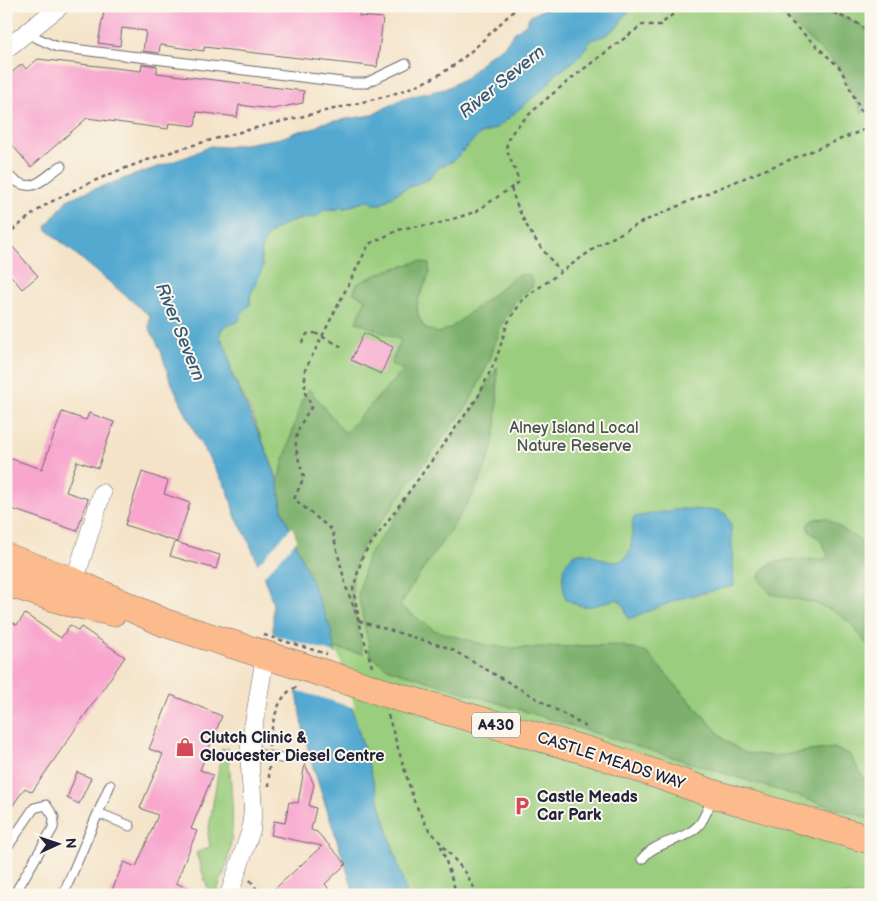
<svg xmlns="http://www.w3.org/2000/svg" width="877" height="901" font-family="'Balsamiq Sans',sans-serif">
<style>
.green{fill:#9acd7d;stroke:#5e785c}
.forest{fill:#7bb06c;stroke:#4e6954}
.water{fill:#53a9d0;stroke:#3a6686}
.pier{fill:#f4e3c8}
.building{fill:#f8a6ce}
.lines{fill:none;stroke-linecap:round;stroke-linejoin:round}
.service-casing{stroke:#6c666c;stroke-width:11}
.minor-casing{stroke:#6c666c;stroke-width:19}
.primary-casing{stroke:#6c666c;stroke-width:29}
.path{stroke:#6c666c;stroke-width:2.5;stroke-dasharray:4 4;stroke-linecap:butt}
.service{stroke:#fff;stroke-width:9}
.minor{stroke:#fff;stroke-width:18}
.primary{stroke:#fbbb8c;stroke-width:28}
.primary-bridge-casing{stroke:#6c666c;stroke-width:29;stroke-linecap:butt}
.path-bridge{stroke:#6c666c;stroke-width:2.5;stroke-dasharray:4 4;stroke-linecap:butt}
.primary-bridge{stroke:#fbbb8c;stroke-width:28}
.labels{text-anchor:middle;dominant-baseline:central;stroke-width:4;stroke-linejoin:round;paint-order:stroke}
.shield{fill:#fbf7ec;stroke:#636270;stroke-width:1}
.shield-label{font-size:15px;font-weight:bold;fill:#22223b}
.park-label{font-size:16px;fill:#46554f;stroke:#fbf7ec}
.poi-label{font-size:16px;font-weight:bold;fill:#22223b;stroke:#fbf7ec;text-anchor:start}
.street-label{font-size:16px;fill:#22223b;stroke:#fbf7ec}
.water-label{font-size:18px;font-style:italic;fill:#365877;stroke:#fbf7ec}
</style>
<rect width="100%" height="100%" fill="#fbf7ec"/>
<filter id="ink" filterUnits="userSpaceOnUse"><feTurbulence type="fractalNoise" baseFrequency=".02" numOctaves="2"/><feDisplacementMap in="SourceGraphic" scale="10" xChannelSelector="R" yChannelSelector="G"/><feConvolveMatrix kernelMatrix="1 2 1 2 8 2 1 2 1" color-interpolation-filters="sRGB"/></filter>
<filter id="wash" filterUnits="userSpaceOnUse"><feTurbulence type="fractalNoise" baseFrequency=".0096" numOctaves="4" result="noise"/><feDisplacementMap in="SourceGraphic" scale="20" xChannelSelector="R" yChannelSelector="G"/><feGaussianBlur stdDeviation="1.12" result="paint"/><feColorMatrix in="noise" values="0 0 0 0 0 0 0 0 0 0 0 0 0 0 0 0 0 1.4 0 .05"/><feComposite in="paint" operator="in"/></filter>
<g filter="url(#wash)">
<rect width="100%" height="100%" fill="#f4e3c8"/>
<path class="green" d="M635,6H871V895H407L282,510L278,481L252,414L231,372L228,353L220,336L222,328L250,305V296L263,267C251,233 290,218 317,217L324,210L345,208L369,200L381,204L402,190L429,179L438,168L453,161L479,135L498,127L546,86L556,74L577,59L591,40L606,35L619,25L623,17Z
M222,749H228C232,805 240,842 215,895H210L196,853L210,847L208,834Z"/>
<path class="forest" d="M773,6H819L861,25L871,35V109L862,113L840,68Z
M420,261L429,264C433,281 413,296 418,314C419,319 423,325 426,329L439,333L452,327L517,275L528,274L533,281L532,287L515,301L501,326L489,362L469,403L362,547C344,582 356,618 363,654L334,648L282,510L278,481L301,402L309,389L345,433L403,370L391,364L401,340L356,322L366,299L353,293L358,283L388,270Z
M497,367C497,394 499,421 492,447C476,507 429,554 400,606L434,630L485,645L513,648L619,645L647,653L726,741L745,753L774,756L833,748L849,754L871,790V819L389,669L371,656L358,595L367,557L476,406Z
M826,518C841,526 853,540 871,544V649L850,623L834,611L814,603L771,594L759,579C760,555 807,560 825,559L828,555L820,539L809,531L807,525L814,519Z"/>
<path class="water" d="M549,6H635L623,17L619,25L606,35L591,40L577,59L556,74L543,89L498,127L479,135L453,161L438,168L429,179L402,190L381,204H374L369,200L345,208L324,210L317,217C290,218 251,233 263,267L250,296V305L241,314L239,321L222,328L220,336L228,353L231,372L266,450L278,481L282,510L331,630L334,648L407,895H355L313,767L304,733L297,694L273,631V605L268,588L247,537L236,518L228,491L198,439L169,377L161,351L149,327L150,316L47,230L46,226L67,200L80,194L189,156L210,146L226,147L281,138L299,131L313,129L322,123L372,115L404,98L445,89L467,77L487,57L504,46L515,32L527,23L529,17Z
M681,509L717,510L726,514L731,525L734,586L682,598L628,619L624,605L617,599C595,605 586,612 566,599C561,584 559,557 580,553C596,551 609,570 625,558C635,549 630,528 634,517Z"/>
<path class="pier" d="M292,527L297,540L261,579L255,567Z
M271,634L338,654L355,708L299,691L294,692Z"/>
<g id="blocks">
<path class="building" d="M105,6H360L359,16L383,18L377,67L204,47V51L160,45L159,53L143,51L146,31L122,28L120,46L98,43Z
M38,59L141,71L142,64L157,66V73L304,91L303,103L272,109L239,105L237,117L197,112L195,126L169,123L168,129L87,118L31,167L6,138V77L22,64L26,69Z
M6,239L38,276L22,289L6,270Z
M364,333L393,347L381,374L351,360Z
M62,412L86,420L89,413L114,422L98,468L77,461L66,492L88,499L77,531L6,507V457L42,469Z
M142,472L168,481L164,494L190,503L177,542L125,525Z
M175,542L220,555L216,569L170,556Z
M25,614L61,638L70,625L78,631L81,627L125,657L32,792L25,788L6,815V618L17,625Z
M171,695L222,716L200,770L213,775L191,829L197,831L176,883L202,895H110L124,862L136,867L158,815L140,808L163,754L149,749Z
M305,764L314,785L309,806L316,808L311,830L317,832L346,864L325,884L333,895H268L322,846L271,835L274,821L285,823L289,802L298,803Z
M77,772L91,778L79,804L67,798Z"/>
</g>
</g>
<g filter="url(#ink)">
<use href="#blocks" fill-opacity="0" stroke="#6c666c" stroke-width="1"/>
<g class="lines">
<g class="service-casing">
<path id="service" d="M26,33L57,47L350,83H366L406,64
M6,174C32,196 37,183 61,166
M249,753L281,758
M98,813L130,826
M6,849L34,808L46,805L54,817L53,828L14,895
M642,859C655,841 683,842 699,825C705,818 709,805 713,797
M63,895L110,785"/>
</g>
<g class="minor-casing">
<path id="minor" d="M6,49L60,6
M71,592L102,493
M229,895L251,830L253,809L249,753L265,656"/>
</g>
<g class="primary-casing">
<path id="primary" d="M6,557L74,582L165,623L329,675
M6,582L68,602L113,612
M398,697L595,753L714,794L871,840"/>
</g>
<path class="path" d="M774,6L840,68L869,127
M819,6L861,25L871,35
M511,188C522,224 537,244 561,272
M6,235C20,225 34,212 49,203C154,146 276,124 391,95C406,89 422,84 437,76C468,59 493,29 519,6
M331,341L342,347
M302,343L307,334L315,333
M358,614L353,589L363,555L478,397L497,357L507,324L523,299L599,245L640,223L712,191L871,127
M359,621L449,648L586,727
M372,667L359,621L346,587L332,530L294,499L304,477C293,443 291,437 312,406L305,393V370L369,244L403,228L437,224L475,212L518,183C518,169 505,156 507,143C510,120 619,43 642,25H660L683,6
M388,715L414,801L427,827L466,873L478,895
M269,746C272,726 276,694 297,687
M269,786V767
M441,846L457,895
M250,880L261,895"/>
<use href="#service" class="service"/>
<use href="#minor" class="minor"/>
<use href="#primary" class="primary"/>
<g class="primary-bridge-casing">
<path id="primary-bridge" d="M329,675L398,697"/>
</g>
<path class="path-bridge" d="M315,333L331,341
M264,635L327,654"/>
<use href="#primary-bridge" class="primary-bridge"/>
</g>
</g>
<defs>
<g id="shop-bare" transform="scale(1.5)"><path d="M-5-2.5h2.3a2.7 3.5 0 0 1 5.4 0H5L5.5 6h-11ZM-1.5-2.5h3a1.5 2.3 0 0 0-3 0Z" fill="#d1495b" stroke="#fbf7ec" stroke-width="2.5" paint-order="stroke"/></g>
<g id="parking-bare" transform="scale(1.5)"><path d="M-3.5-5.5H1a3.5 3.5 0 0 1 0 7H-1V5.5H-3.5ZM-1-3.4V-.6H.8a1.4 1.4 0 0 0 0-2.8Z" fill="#d1495b" stroke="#fbf7ec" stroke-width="2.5" paint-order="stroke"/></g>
</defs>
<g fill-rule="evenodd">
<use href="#shop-bare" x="185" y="747"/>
<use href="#parking-bare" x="522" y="806"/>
</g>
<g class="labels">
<rect class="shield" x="472" y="712.5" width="48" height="25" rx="4"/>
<g class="shield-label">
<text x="496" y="725">A430</text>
</g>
<g class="park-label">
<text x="574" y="428">Alney Island Local<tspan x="574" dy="18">Nature Reserve</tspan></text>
</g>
<g class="poi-label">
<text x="200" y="738">Clutch Clinic &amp;<tspan x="200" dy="18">Gloucester Diesel Centre</tspan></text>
<text x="537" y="797">Castle Meads<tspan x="537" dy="18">Car Park</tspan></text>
</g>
<g class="street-label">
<text transform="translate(611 761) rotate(18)">CASTLE MEADS WAY</text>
</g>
<g class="water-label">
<text transform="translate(502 82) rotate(-39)">River Severn</text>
<text transform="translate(180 332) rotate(68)">River Severn</text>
</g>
</g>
<rect width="877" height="901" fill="none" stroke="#fbf7ec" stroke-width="25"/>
<g transform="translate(58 844) rotate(87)" stroke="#fbf7ec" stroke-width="4" paint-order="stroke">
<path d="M0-4L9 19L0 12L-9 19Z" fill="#22223b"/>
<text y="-8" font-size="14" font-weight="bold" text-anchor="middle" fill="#22223b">N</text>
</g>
</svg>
